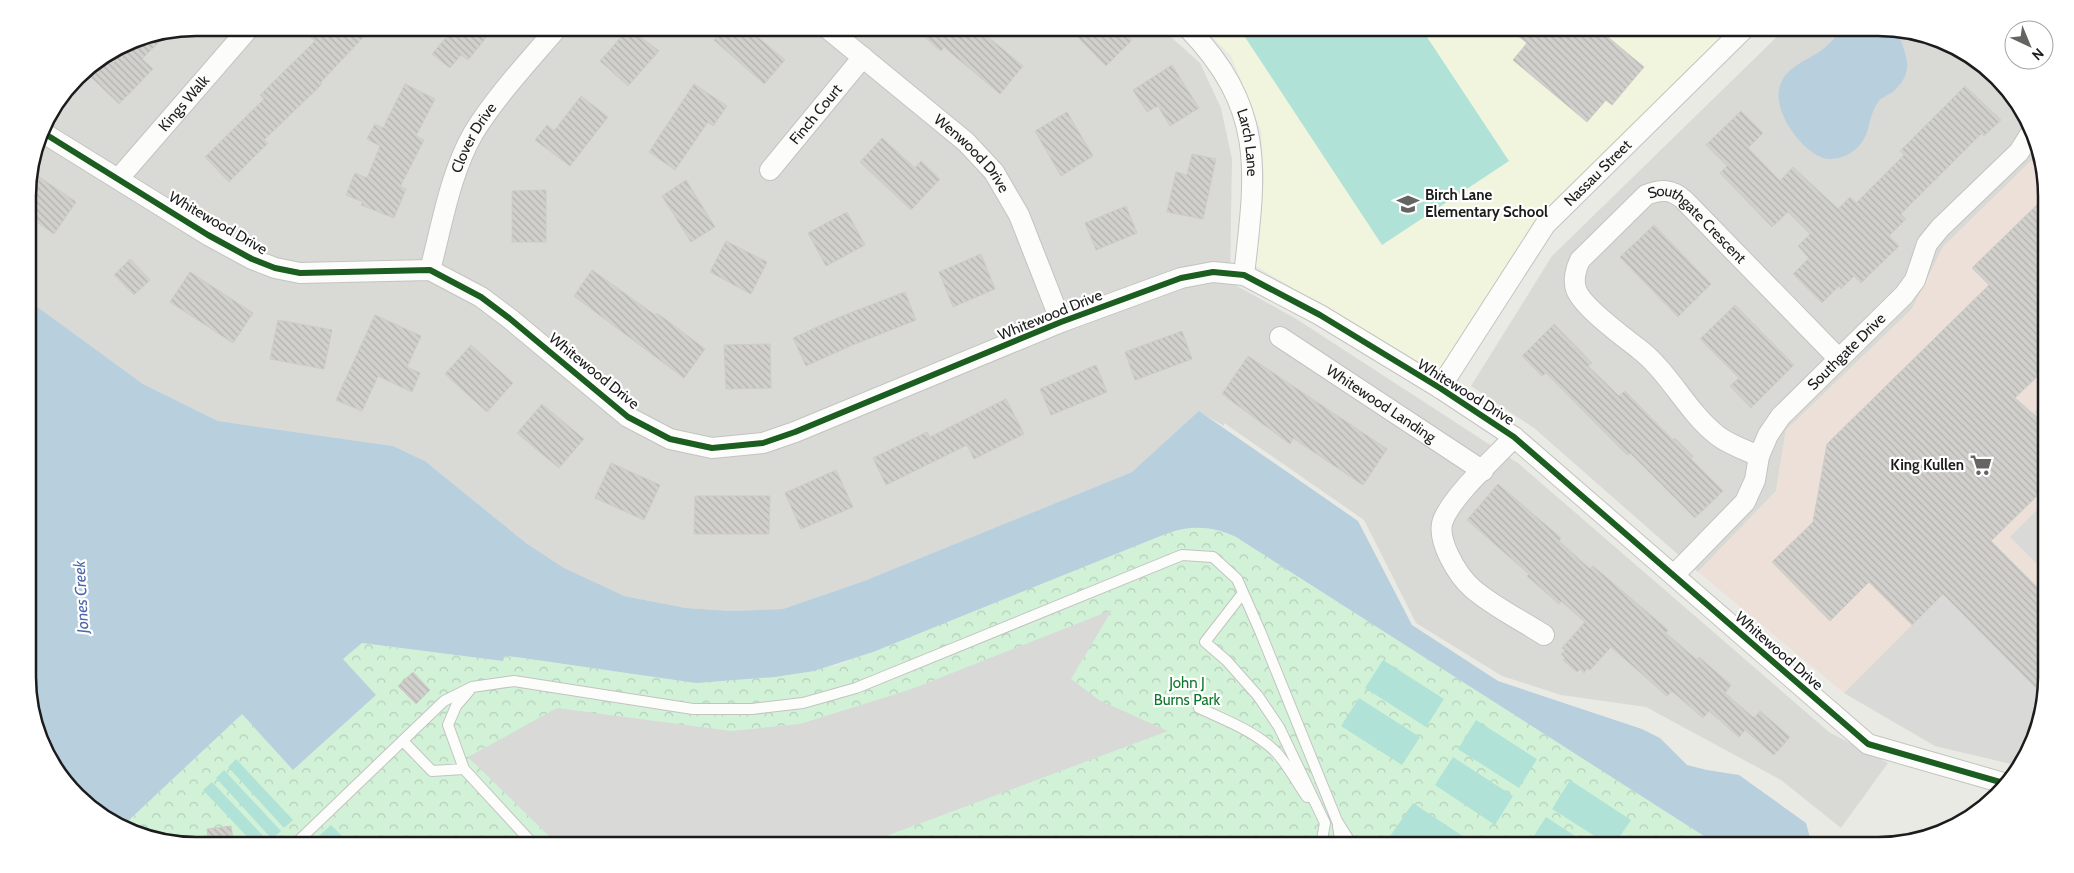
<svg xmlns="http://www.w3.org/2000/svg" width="2074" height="873" font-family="Cabin,sans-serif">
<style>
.residential{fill:#d9d9d6}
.commercial{fill:#ece0d9}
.education{fill:#f1f5de}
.park{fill:url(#park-crowns)}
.pitch{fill:#b0e2d7}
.parking{fill:#d9d9d7}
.water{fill:#b8cfde}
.building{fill:url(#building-back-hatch);stroke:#cdccc6}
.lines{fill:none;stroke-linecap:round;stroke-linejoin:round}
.service-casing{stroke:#c3c3c1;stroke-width:12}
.minor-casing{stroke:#c3c3c1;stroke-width:22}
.service{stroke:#fcfcfb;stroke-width:10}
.minor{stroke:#fcfcfb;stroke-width:20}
.cycleway-casing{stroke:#fff;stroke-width:9}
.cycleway{stroke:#1b5e20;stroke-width:6}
.labels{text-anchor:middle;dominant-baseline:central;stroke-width:4.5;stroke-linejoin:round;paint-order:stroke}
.street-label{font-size:15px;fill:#1c1c1c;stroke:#fff}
.poi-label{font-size:15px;font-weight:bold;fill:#1c1c1c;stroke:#fff;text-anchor:start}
.park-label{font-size:15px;fill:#0d772a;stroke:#fff}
.water-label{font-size:16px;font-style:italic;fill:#4a67a9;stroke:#fff}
.rim{fill:none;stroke:#1c1c1c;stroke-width:2.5}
</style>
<defs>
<pattern id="park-crowns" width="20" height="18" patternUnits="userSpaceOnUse" patternTransform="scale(1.25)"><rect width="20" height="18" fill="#d2f2d8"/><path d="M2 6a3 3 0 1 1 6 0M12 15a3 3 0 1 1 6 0" fill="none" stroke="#b4cfb9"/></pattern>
<pattern id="building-back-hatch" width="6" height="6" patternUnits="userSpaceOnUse" patternTransform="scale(1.25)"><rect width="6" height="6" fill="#d1d0cc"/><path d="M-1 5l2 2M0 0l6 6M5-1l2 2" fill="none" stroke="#b3b2af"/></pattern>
</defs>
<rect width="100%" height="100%" fill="#eaeae5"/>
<path class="residential" d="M196,28H1161L1200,63L1221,108L1232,159L1230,282L1298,320L1518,463L1829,732L1888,763L1841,828L1781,780L1646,707L1561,695L1502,676L1416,623L1364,520L1224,423V426L1200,412L1132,472L864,581L783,609L731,611L686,608L624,596L597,585L564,568L526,543L425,461L393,446L218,421L143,384L28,300V185L45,121L85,70L132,40Z
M1786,28H1878L1942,40L2012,94L2037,155L1943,247L1912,309L1786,430L1776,491L1698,572L1534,428L1471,386L1552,256Z"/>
<path class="commercial" d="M2037,155L2045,175L2046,677L2034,741L2020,766L1935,746L1844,693L1698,572L1776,491L1786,430L1912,309L1943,247Z"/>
<path class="education" d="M1204,28H1737L1532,227L1437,376L1253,264L1264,181L1261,130L1231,56Z"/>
<path class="park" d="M1198,526L1217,530L1236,537L1718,845H196L134,833L127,822L242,714L294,770L376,695L343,659L362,643L502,661L504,656L516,657L696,683L838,665L1168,533Z"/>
<path class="pitch" d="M1239,28H1421L1509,161L1382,245Z
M1383,660L1444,699L1426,727L1365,688Z
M1359,698L1420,737L1402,765L1341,726Z
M1476,720L1537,759L1519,788L1458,749Z
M1453,757L1513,796L1495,825L1435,785Z
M236,759L293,820L284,828L228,767Z
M224,770L281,831L272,839L216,778Z
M1570,780L1631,820L1614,845H1609L1552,809Z
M212,782L269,842L265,845H255L203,790Z
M1413,803L1476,845H1384Z
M1546,817L1589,845H1528Z
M331,825L344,838L336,845H309Z"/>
<path class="parking" d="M2046,401V425L2034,412Z
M2046,501V573L2010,537Z
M1943,594L2043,695L2034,741L2020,766L1935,746L1844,693Z
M1112,610L1071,679L1099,700L1168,731L862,845H558L468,757L557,708L731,731L800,724L909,690Z"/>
<path class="water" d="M1843,28H1878L1898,31C1905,56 1916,69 1895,90C1890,95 1883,96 1879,101C1865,118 1874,141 1847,155C1840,158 1829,161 1821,157C1799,148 1770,108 1781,83C1788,66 1808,60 1822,50C1830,44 1837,35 1843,28Z
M28,300L143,384L218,421L393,446L425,461L526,543L564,568L624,596L686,608L731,611L783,609L864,581L1132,472L1199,411L1358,521L1412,625L1498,681L1642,729L1660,738L1687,765L1707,770L1739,775L1806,823L1812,845H1718L1236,537C1212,526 1193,525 1168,533L873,652L814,671L775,677L696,683L516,657L504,656L503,661L362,643L343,659L376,695L293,770L242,714L127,822L134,833H132L63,780L29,699Z"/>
<path class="building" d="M321,28H372L321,82L322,84L264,140L268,143L229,182L205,157L264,99L260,95L315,41L311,38Z
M454,28H494L468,60L461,55L450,68L432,54Z
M629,28L659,51L628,86L600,61Z
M724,28H747L785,60L764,84L714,40Z
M914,28H977L1023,66L1000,94L944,47L941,51Z
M1069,28H1120L1132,40L1106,66Z
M1508,28H1597L1644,67L1612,105L1606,100L1587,122L1513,60L1527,43Z
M168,33L142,59L153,69L119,104L90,76L108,58L113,63L136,39Z
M1172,65L1199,108L1170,126L1158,106L1147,112L1133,90Z
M405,84L435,99L416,136L424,140L400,187L406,189L394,218L361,205L363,202L346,195L355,173L367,178L380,146L367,139L375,124L383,128Z
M694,84L727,106L713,126L708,122L675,170L649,152Z
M1965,86L2001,120L1984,136L1982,133L1901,214L1906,219L1889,236L1899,246L1861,283L1854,276L1841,289L1839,286L1822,303L1793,274L1809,258L1798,246L1810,234L1788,212L1772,227L1720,173L1727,166L1706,145L1741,111L1763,133L1748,148L1780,181L1793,167L1838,209L1850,197L1856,203L1904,155L1900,151Z
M581,96L608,117L570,166L535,140L547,125L554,131Z
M1067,112L1093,156L1061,176L1035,131Z
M882,138L915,168L921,161L940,179L911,210L860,162Z
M1192,154L1216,159L1203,219L1167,212L1176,172L1187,175Z
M38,176L76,202L54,234L28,216V190Z
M686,180L715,227L691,242L662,196Z
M546,190V242H512V191Z
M2045,197L2046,368L2015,398L2046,425V487L1991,541L2046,596V677L2043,695L1943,594L1912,625L1869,582L1830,621L1772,562L1813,522L1827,444L1989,285L1972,268Z
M1126,206L1137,233L1096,250L1085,223Z
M847,212L865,245L826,266L808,233Z
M1654,225L1711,284L1678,317L1620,257Z
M726,241L767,262L751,294L710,272Z
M981,254L995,289L953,307L939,272Z
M130,259L150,280L134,295L114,275Z
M592,270L655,315L657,313L705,349L684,378L574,296Z
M190,272L253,313L233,343L170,302Z
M905,292L916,320L850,346L806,366L793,338L837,318Z
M1735,305L1794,365L1751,408L1730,386L1739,378L1700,339Z
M375,315L421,336L407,367L420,373L412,392L378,376L362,411L336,400Z
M278,320L332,330L324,369L270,359Z
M1554,324L1592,363L1588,366L1619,396L1625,391L1673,440L1675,438L1693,456L1691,459L1723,491L1695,518L1630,453L1627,455L1546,373L1542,376L1522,356Z
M1182,331L1192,359L1135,380L1125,352Z
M770,344L771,388L726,389L724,345Z
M471,345L513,383L487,412L445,374Z
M1248,356L1387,449L1363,485L1293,438L1290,444L1222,394Z
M1096,365L1107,392L1051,415L1040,389Z
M1006,399L1024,434L974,459L967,445L886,485L873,458L927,432L930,437Z
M542,404L584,439L559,468L517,433Z
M611,463L660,485L644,520L595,498Z
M836,470L853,507L801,529L785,493Z
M1498,484L1561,538L1559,541L1590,569L1593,566L1668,630L1666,633L1697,660L1699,657L1731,685L1725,693L1754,718L1760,711L1790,737L1774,755L1745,730L1739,737L1709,711L1703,718L1672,691L1667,696L1611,647L1590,670L1587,668L1584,673L1580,669L1577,672L1563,660L1565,658L1561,654L1565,650L1562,648L1585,622L1561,601L1559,604L1527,576L1529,574L1467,520Z
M695,496H770L769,534H694Z
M413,672L430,690L416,704L398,686Z
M231,826L234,845L209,846L207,829Z"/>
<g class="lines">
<g class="service-casing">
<path id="service" d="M1243,593L1205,642L1227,661L1258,696L1279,727L1325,823L1321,845
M469,691L456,706L448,725L464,769L534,845
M1199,708C1225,720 1255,731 1276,752C1288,765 1297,783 1307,797
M403,741L432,771L464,769
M1338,826L1341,845
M294,845L444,701L472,687L514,681L693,709H752L803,703L856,688L1182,555L1213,557L1237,579L1260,631L1337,821L1352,845"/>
</g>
<g class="minor-casing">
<g id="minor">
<path id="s1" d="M827,28L966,142L994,172L1019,215L1061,322"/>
<path id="s2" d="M1188,28C1266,109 1256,171 1244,275"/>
<path d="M42,132L208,235L252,259L275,268L300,273L430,270L481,297L509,318L628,417L670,439L712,448L763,443L795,432L1061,322L1181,278L1213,272L1244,275L1320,315L1440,388L1514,437L1868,744L2007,784"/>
<path id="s3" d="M770,170L863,57"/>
<path id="s4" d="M119,178L249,28"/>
<path id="s5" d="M430,270C442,225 450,173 474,132C497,95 529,61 557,28"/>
<path id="s6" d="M1280,337L1483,471"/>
<path id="s7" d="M1440,388L1545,225L1745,28"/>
<path d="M1514,437C1494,459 1456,492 1444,518C1434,538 1458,576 1473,589C1494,607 1521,620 1544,635"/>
<path id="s8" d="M1759,456C1745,450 1730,445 1718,436C1687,412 1670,373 1639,349C1625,338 1581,306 1576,289C1573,280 1576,268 1580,260L1646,195C1661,189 1672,189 1684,200L1839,359"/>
<path id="s9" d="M1674,575L1745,502L1755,480L1759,456L1768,435L1781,416L1904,295L1915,280L1927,244L1940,228L2019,152L2029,136"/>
</g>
</g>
<use href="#service" class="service"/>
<use href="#minor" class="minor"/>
<g class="cycleway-casing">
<path id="cycleway" d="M42,132L208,235L252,259L275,268L300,273L430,270L481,297L509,318L628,417L670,439L712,448L763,443L795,432L1061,322L1181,278L1213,272L1244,275L1320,315L1440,388L1514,437L1868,744L2007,784"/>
</g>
<use href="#cycleway" class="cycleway"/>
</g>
<defs>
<g id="school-bare" transform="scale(1.725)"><path d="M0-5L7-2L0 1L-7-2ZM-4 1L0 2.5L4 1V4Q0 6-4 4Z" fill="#646462" stroke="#fff" stroke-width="2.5" paint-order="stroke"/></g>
<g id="supermarket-bare" transform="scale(1.725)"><path d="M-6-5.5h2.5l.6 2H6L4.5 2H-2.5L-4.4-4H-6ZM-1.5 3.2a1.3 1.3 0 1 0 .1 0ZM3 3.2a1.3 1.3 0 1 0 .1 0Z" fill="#646462" stroke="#fff" stroke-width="2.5" paint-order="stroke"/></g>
</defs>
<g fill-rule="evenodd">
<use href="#school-bare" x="1408" y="204"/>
<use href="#supermarket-bare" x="1981" y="465"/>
</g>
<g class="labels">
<g class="street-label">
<text stroke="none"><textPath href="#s4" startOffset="99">Kings Walk</textPath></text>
<text stroke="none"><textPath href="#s3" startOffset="72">Finch Court</textPath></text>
<text stroke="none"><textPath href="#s5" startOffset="140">Clover Drive</textPath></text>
<text stroke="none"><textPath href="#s2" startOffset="132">Larch Lane</textPath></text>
<text stroke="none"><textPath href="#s1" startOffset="192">Wenwood Drive</textPath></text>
<text stroke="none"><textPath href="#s7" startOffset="268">Nassau Street</textPath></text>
<text transform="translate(218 223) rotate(30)">Whitewood Drive</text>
<text stroke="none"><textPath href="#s8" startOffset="438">Southgate Crescent</textPath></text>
<text transform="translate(1050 315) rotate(-22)">Whitewood Drive</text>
<text stroke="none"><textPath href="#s9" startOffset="288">Southgate Drive</textPath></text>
<text transform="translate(594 371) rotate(39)">Whitewood Drive</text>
<text transform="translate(1466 392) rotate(32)">Whitewood Drive</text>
<text stroke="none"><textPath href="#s6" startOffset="121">Whitewood Landing</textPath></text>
<text transform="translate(1779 651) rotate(41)">Whitewood Drive</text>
</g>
<g class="poi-label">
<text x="1425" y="195">Birch Lane<tspan x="1425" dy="17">Elementary School</tspan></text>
<text x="1964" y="465" text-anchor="end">King Kullen</text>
</g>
<g class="park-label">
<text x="1187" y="683">John J<tspan x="1187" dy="17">Burns Park</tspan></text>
</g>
<g class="water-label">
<text transform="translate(81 597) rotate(-93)">Jones Creek</text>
</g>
</g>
<path d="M0 0H2074V873H0ZM196 36H1878A160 160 0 0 1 2038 196V677A160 160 0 0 1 1878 837H196A160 160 0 0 1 36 677V196A160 160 0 0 1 196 36Z" fill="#fff" fill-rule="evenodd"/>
<path class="rim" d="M196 36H1878A160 160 0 0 1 2038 196V677A160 160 0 0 1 1878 837H196A160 160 0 0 1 36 677V196A160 160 0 0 1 196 36Z"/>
<g transform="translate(2029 45) rotate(136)"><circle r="24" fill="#ffffff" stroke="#a4a4a4"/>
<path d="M0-4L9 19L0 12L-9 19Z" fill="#646462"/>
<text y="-8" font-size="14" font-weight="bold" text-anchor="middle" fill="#1c1c1c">N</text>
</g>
</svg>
